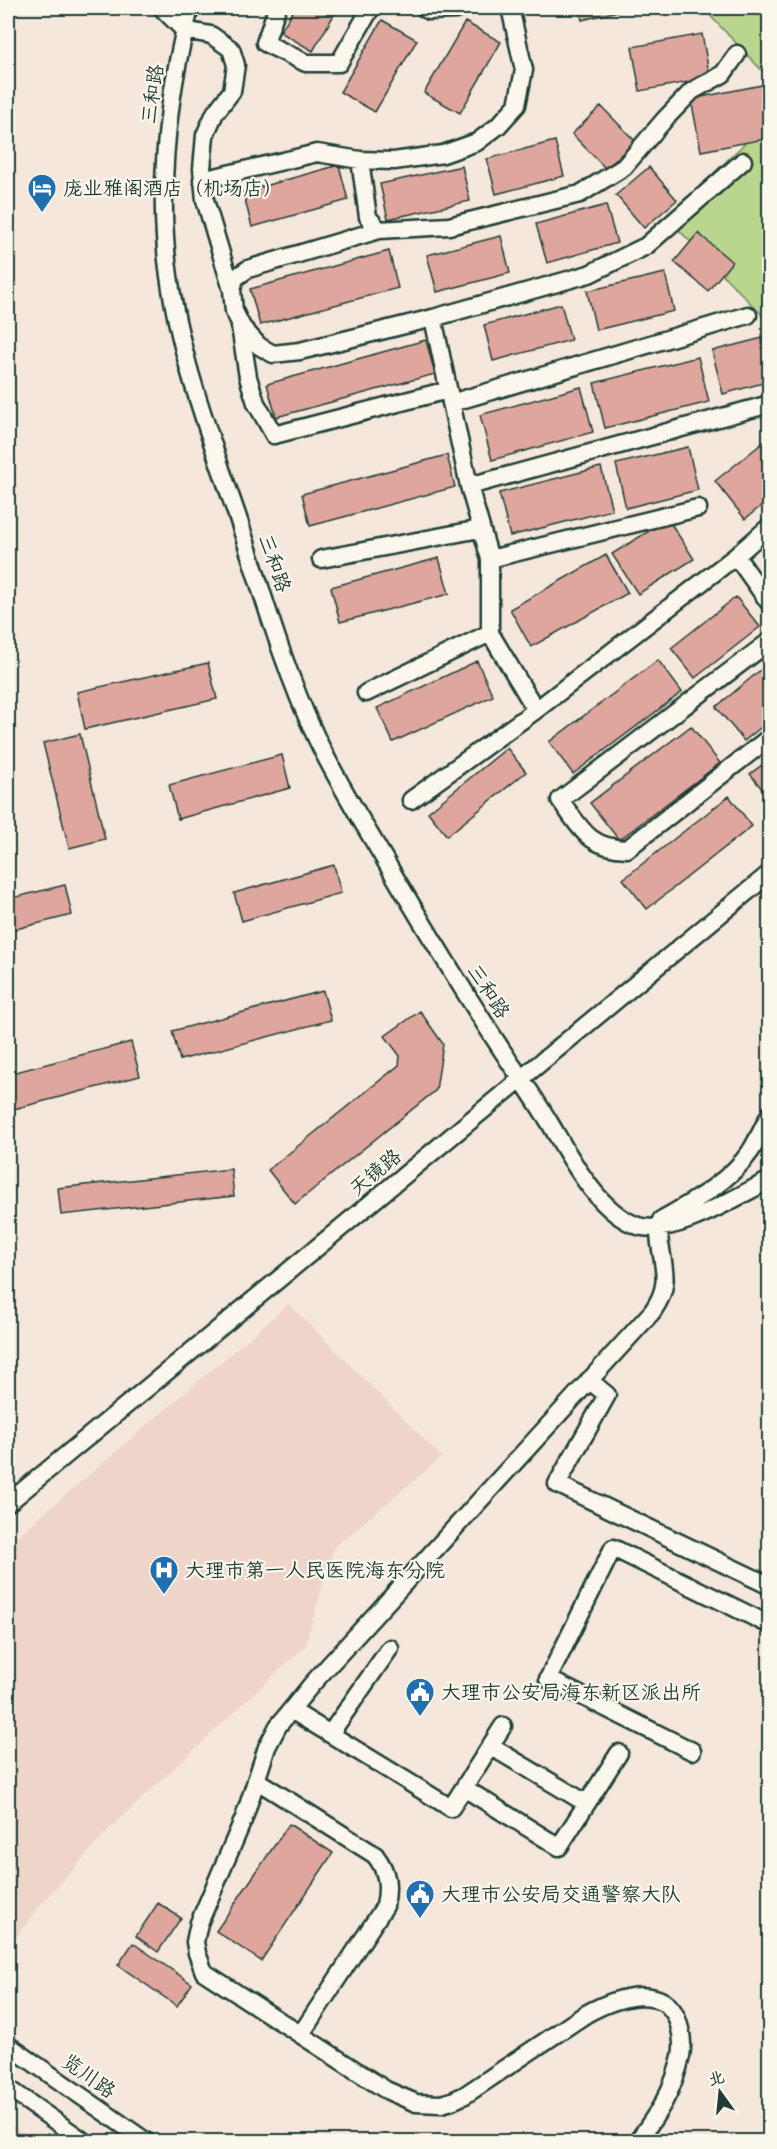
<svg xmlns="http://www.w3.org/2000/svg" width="777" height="2149" font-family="Itim,'LXGW WenKai TC',sans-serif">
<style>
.built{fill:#eed4c9}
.green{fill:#bad68e;stroke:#6c8a61;stroke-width:1.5}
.building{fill:#dfa69e;stroke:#1f3d34;stroke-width:1.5}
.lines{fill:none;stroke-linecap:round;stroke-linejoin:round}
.minor-casing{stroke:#1f3d34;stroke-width:21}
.minor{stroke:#fbf7ec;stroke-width:16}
.labels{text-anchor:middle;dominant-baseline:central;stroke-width:4.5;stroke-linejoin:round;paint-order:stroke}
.street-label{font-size:20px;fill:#1f3d34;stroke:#fbf7ec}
.poi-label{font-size:20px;fill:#1f3d34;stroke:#fbf7ec;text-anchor:start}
</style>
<rect width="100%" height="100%" fill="#f5e7dc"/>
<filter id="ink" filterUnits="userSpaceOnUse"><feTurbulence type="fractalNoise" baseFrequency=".0167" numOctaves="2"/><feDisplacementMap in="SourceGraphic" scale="12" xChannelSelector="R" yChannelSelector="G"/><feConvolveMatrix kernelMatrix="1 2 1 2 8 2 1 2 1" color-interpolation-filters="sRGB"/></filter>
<g filter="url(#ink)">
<path class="built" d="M289,1304L442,1457L334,1547L305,1646L109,1829L38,1908L8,1947V1544Z
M8,2124L38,2141H8Z"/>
<path class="green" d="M703,8H715L736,14L769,12V78Z
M769,120V322L667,218Z"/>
<path class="building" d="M295,8H338L313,51L280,32Z
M579,8H630L582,20Z
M382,20L417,40L375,112L340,92Z
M465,22L501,42L460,113L424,93Z
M702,34L710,78L640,91L632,47Z
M762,85L770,122V138L701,151L691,99Z
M601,106L635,141L606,169L572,134Z
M555,141L564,176L496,194L487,159Z
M339,165L348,200L252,227L243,192Z
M462,166L470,201L388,219L380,184Z
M649,167L677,200L644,228L616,195Z
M606,205L617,243L547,263L536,224Z
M698,233L732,262L708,291L674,262Z
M501,236L510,273L437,292L427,255Z
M389,251L398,288L260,325L250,289Z
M665,273L674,311L596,330L587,291Z
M561,304L571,340L493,361L484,325Z
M770,336V381L723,394L712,351Z
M426,340L435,374L276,417L267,384Z
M698,357L709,402L605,428L594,383Z
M581,387L593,432L492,460L480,415Z
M770,437V499L745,519L715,481Z
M688,447L698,490L626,508L616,464Z
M447,455L455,487L310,526L302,494Z
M601,467L612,510L510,536L499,493Z
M668,519L694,559L638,594L612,554Z
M606,555L628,593L531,647L510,609Z
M439,558L449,594L340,622L331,587Z
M736,597L760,627L695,678L671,648Z
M658,660L682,692L573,774L549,742Z
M477,661L493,696L393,742L377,708Z
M770,662V720L744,741L716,707Z
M208,663L217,699L85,729L77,692Z
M691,726L720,763L619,840L590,803Z
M80,734L105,839L69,848L43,743Z
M507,748L526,772L447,836L428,812Z
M282,755L290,788L178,819L169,785Z
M770,759V799L750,774Z
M729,796L752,826L647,909L623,879Z
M334,865L341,893L242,921L234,893Z
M65,885L72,915L8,931V899Z
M323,991L331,1020L180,1060L172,1031Z
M420,1011L443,1044L436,1090L295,1204L268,1170L399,1065L400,1056L385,1036Z
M131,1042L140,1076L14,1109L8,1083V1074Z
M231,1169L234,1196L61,1215L58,1188Z
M289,1824L333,1853L261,1961L216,1931Z
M158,1903L181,1918L158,1952L136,1936Z
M133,1943L192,1984L177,2006L118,1965Z"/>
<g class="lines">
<g class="minor-casing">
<path id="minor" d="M162,8L184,30L211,35L231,49L236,65L232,91L215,113L205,135L202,169L205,200L232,290
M190,8C171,82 160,159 165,237C171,334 207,428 238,518C262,591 283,667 316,737C337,782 364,824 389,867C428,933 468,999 511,1064C524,1082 536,1101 548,1120C569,1155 597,1212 638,1226C674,1237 737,1196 770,1180
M277,8L265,43L306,63H339L371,8
M424,8L429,11L456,10L458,8
M360,160L368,217L379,230L449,226L580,194L624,167L665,119L692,91L723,74L737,54
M202,180L317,153L360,160L394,161L443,154L477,142L498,126L517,105L524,70L511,12L514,8
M379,230L248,269L235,278L232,290L234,311L242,327L259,346L273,354L300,351L433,318L589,274L646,246L743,161
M433,318L469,486L490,559V633L536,710L736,556L770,604
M240,326L248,377L256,403L274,435L448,390
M451,403L748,315
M469,486L770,404
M736,556L770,526
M321,559L480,529
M490,559L698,508
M770,641L560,800C581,828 588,848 627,849L770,737
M366,693L490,633
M411,800L536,710
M589,1380L607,1395L557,1484L770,1586
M8,1503L770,873
M291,1710L451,1808L503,1726
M330,1734L390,1648
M490,1746L586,1803
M692,1751L548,1679L613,1548L770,1625
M256,1780L375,1855C388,1872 389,1886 385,1906L301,2034
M464,1788L559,1847L619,1753
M8,2045L147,2142
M8,2088L85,2142
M637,2142C657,2115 674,2090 681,2056C683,2046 682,2035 679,2025C667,1979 615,1998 586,2014L465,2095L452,2101L441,2104L416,2103L386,2090L204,1972L197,1953L195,1942L199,1923L244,1818L267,1747L278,1726L312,1684L652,1312C670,1287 665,1273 660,1244C659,1235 658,1229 661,1220C692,1202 729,1182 750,1152C758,1140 763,1127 770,1114"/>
</g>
<use href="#minor" class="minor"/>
</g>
</g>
<defs>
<g id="hotel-pin" transform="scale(1.5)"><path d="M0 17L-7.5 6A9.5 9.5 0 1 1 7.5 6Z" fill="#1f6fb2" stroke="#fbf7ec"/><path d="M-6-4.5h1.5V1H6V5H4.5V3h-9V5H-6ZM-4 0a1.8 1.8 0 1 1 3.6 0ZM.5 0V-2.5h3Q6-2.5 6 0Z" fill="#fff"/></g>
<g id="hospital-pin" transform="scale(1.5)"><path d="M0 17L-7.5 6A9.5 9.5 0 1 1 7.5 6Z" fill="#1f6fb2" stroke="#fbf7ec"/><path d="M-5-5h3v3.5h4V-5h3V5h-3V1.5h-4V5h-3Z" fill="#fff"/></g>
<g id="civic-pin" transform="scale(1.5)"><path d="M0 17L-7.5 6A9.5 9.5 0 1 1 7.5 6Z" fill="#1f6fb2" stroke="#fbf7ec"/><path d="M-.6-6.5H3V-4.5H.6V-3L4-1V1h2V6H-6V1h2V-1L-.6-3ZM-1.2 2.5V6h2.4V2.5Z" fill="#fff"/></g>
</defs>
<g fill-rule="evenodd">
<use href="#hotel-pin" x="42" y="188"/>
<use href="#hospital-pin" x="164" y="1570"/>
<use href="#civic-pin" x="420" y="1692"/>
<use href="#civic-pin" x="420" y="1894"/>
</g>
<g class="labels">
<g class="street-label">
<text transform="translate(152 94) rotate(-82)">三和路</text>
<text transform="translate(275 563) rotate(71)">三和路</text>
<text transform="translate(489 991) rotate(57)">三和路</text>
<text transform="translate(375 1172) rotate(-40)">天镜路</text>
<text transform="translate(89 2076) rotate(35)">览川路</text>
</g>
<g class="poi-label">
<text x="63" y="188">庞业雅阁酒店（机场店）</text>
<text x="185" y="1570">大理市第一人民医院海东分院</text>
<text x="441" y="1692">大理市公安局海东新区派出所</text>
<text x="441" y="1894">大理市公安局交通警察大队</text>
</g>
</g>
<rect width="777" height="2149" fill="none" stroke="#fbf7ec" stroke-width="30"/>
<rect x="15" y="15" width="747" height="2119" fill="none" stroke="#1f3d34" stroke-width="2" filter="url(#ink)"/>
<g transform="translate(720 2092) rotate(345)" stroke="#fbf7ec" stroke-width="4.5" paint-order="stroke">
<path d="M0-4.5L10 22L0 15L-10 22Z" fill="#1f3d34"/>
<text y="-9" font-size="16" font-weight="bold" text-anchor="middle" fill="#1f3d34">北</text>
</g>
</svg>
